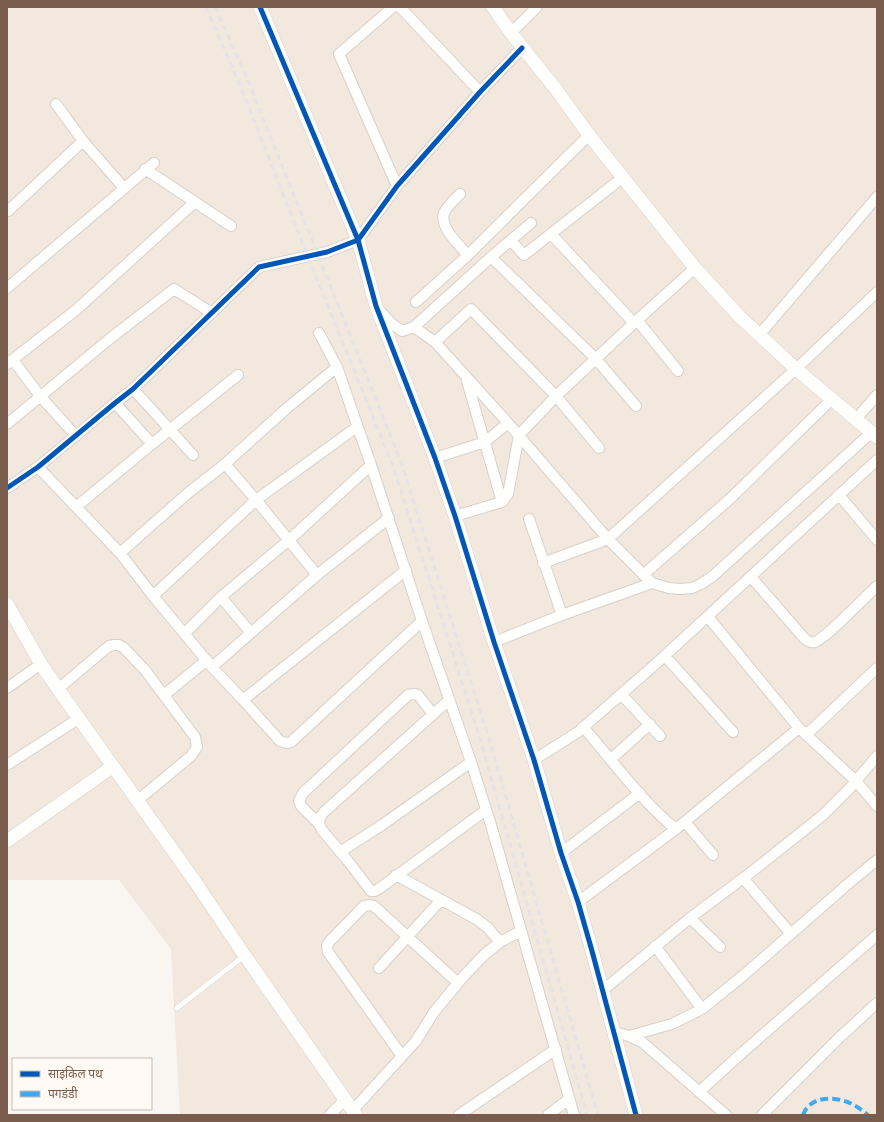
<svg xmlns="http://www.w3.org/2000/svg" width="884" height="1122" font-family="Cabin,'Noto Sans Devanagari',sans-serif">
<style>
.residential{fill:#f2e8de}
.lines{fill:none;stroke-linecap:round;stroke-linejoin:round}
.lane-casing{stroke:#d7d1cb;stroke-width:6}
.street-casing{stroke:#d7d1cb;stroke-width:12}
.secondary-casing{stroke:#d9d2cb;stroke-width:14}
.lane{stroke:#fefefd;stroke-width:5}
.street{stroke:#fefefd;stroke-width:10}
.secondary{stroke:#fefefd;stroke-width:13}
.rail{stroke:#e6e3e7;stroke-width:3;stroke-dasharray:6 4;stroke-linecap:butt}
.quiet{stroke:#3fa9f5;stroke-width:4;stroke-dasharray:8 4;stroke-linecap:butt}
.cycleway-casing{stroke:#fffaf3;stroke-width:8}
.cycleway{stroke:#0057b8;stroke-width:5}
</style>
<rect width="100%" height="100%" fill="#f9f5f0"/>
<path class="residential" d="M7,7H877V1115H180L171,949L119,880H7Z"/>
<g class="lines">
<g class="lane-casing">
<path id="lane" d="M177,1008L244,956"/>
</g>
<g class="street-casing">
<path id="street" d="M393,7L339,54L397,186
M400,7L480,92
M511,33L537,7
M56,104L83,141L124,188
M145,169L231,226
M460,194C454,200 447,206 444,213C439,227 460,246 468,255
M8,211L83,141
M551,234L634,323
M511,241L524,255L622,178
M491,257L596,359L636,406
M7,288L154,163
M416,302L468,255L589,135
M380,311L391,323L402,331L414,327L435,342L508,423L608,539L652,583L669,588L680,589L692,588L701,584L713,576L872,432
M637,320L678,371
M414,327L491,257L531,223
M319,333L337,367L371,465L422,621L471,762L491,825L574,1115
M760,334L877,197
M435,342L471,309L556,396L599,448
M13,360L40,396L76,436
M7,364L76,310L195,202
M467,381L502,502
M133,389L193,455
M115,403L152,444L238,375
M856,419L877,395
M7,424L107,341L174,289L212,313
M435,458L485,442L508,423
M225,464L256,500L317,575
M38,467L120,553L153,596L212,667L243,700L406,570
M7,488L38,467L115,403L133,389L259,267L327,252L358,240L397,186L480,92L522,48
M839,495L877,540
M76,507L152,444
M455,516L502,502L508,494L519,435L556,396L634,323L695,268
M529,519L562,615
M120,553L188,493L225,464L287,408L337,367
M543,563L608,539L796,369L877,292
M643,575L731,498L832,399
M751,577L804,638C807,641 810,643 815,642C825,639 866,596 877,586
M153,596L256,500L357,427
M221,597L251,633
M708,617L799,728L856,781L877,806
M185,633L221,597L289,540L371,465
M494,642L562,615L652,583
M665,656L733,732
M212,667L317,575L389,518
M7,688L41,664
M58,689L109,646L114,645H119L124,648L145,670L195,737L197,747L191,756L137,801
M621,694L660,736
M164,695L207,660
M243,700L280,741L287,743L291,742L422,621
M433,714L418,695L415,694L408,695L303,793L299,801L301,806L319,824L322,830L348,861L371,891H375L380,888L486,810
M583,727C612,760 643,803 676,829
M806,735L877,668
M611,759L650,724
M534,760L578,732L659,661L877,460
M7,765L78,719
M685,822L713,855
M319,824L320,818L324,812L449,700
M340,852L382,825L471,762
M561,853L640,793
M396,875L478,920L488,928L500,942
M743,878L791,934
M578,902L676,829L799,728
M690,918L720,947
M655,946L702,1009
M379,968L441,900
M602,991L690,918L754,870L823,815L850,788L877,756
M614,1032L629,1036L642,1042L726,1115
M629,1036L672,1024L702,1009L745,974L849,883L877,860
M402,1056L328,952L327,945L329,942L364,906L370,905L374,906L458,983
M699,1092L743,1052L877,935
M353,1110L416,1041L434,1012L463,977L484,955L500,942L521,931
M330,1115L345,1099
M459,1115L556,1049
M548,1115L569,1099
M762,1115L840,1037L877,1003"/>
</g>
<g class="secondary-casing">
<path id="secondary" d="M260,7L358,240L376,306L435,458L455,516L494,642L534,760L561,853L578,902L592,951L636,1115
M493,7L511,33L555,88L589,135L695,268L740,317L796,369L877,437
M7,604L41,664L58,689L196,883L245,956L356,1115
M7,841L112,767"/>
</g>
<use href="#lane" class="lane"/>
<use href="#street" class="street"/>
<use href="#secondary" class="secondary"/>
<path class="rail" d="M206,7L240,85L314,272L393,466L481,742L587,1115
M215,7L248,81L401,462L490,742L598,1115"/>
<path class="quiet" d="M803,1115C810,1095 836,1096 852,1104C858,1107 863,1111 868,1115"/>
<g class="cycleway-casing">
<path id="cycleway" d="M260,7L358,240L376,306L435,458L455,516L494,642L534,760L561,853L578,902L592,951L636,1115
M7,488L38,467L115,403L133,389L259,267L327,252L358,240L397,186L480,92L522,48"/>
</g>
<use href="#cycleway" class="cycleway"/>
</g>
<rect width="884" height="1122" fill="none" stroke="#7a5c4d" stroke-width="16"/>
<rect x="12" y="1058" width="140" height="52" fill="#fffaf3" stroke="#cabbb1"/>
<rect x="20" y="1071" width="20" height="6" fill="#0057b8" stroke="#cabbb1"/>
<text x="48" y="1078" font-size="12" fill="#7a5c4d">साइकिल पथ</text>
<rect x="20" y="1091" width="20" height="6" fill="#3fa9f5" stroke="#cabbb1"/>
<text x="48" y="1098" font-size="12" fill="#7a5c4d">पगडंडी</text>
</svg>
